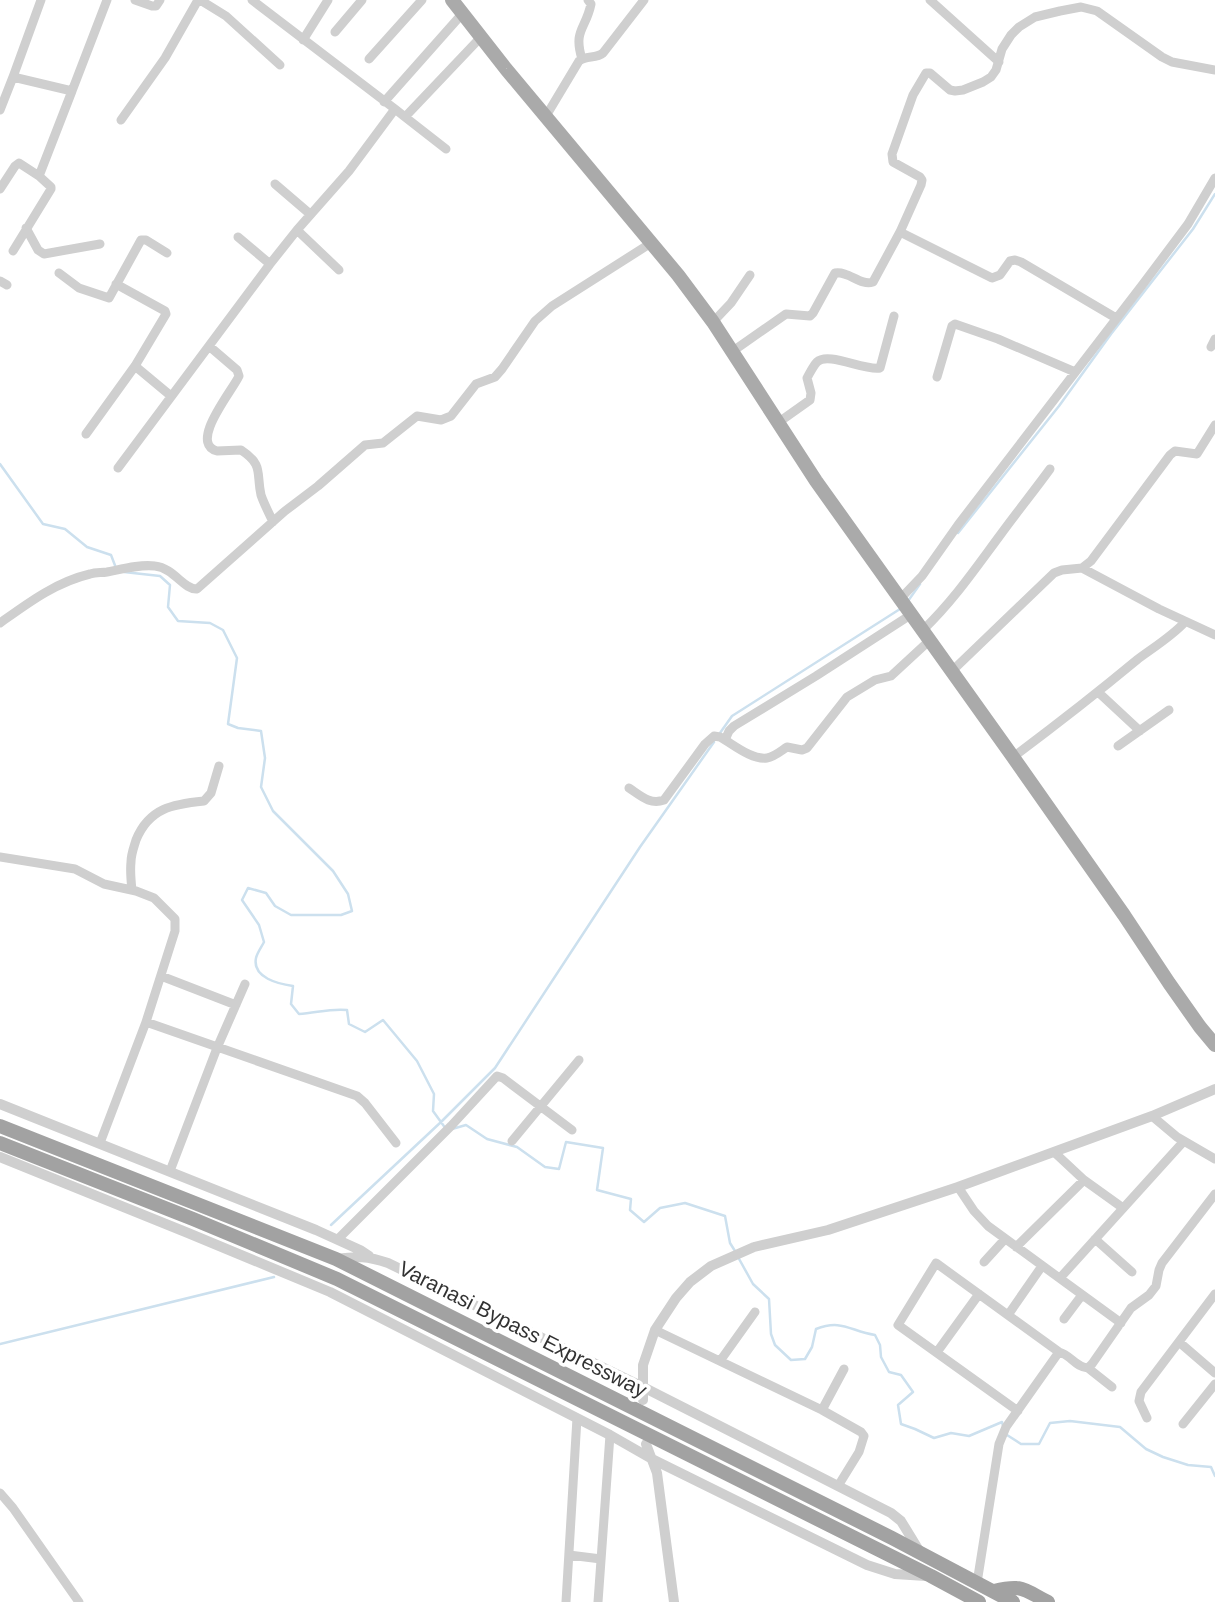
<svg xmlns="http://www.w3.org/2000/svg" width="1215" height="1602" font-family="Arial,sans-serif">
<style>
.lines{fill:none;stroke-linecap:round;stroke-linejoin:round}
.stream{stroke:#cce0ee;stroke-width:2.5}
.minor{stroke:#cfcfcf;stroke-width:9}
.tertiary{stroke:#cfcfcf;stroke-width:10}
.primary{stroke:#aaa;stroke-width:14}
.trunk{stroke:#a2a2a2;stroke-width:14}
.labels{text-anchor:middle;dominant-baseline:central;stroke-width:7;stroke-linejoin:round;paint-order:stroke}
.street-label{font-size:21px;fill:#323232;stroke:#fff}
</style>
<rect width="100%" height="100%" fill="#fff"/>
<g class="lines">
<path class="stream" d="M0,464L43,524L65,529L87,547L111,555L116,568
M958,533L1059,406L1111,334L1193,229L1215,194
M124,572L160,576L170,585L168,607L178,621L210,623L223,630L237,658L228,724L238,728L261,731L265,758L261,787L273,811L333,871L348,894L352,911L341,915H291L275,906L266,893L248,888L242,900L259,925L264,942C262,946 257,953 256,958C252,978 279,984 293,986L291,1004L299,1014C316,1013 331,1008 347,1010L349,1024L365,1032L383,1020L417,1061L434,1094L433,1111L446,1129
M908,601L920,584
M720,733L732,716L900,609
M452,1129L466,1125L487,1139L517,1147L545,1167L559,1169L566,1142L603,1148L597,1190L631,1199L630,1210L644,1222L660,1208L685,1203L725,1216L730,1243L735,1251
M331,1225L441,1122L495,1068L640,847L714,742
M738,1257L753,1284L769,1299L771,1334L775,1345L791,1360L805,1359L812,1347L816,1329C842,1319 850,1331 875,1335L880,1345L881,1357L889,1372L901,1375L913,1392L898,1405L901,1424L915,1429L934,1438L951,1433L969,1436L1002,1422L1003,1426
M0,1344L274,1277
M1007,1435L1021,1444H1039L1050,1423L1070,1421L1120,1427L1146,1449L1163,1457L1188,1465L1211,1467L1215,1476"/>
<path class="minor" d="M135,0L152,6H156L160,0
M200,0L226,16L280,65
M252,0L395,109
M930,0L999,62
M335,32L362,0
M303,40L328,0
M369,59L422,0
M582,59C573,30 586,29 591,4L588,0
M72,91L107,0
M384,102L462,14
M0,110L13,77
M546,116L579,61C586,55 596,59 603,53L644,0
M405,117L446,149
M121,120L165,58L198,0
M275,184L310,214
M0,189L15,166L19,163L39,176L72,91L13,77L41,0
M26,228L38,250L44,254L100,244
M297,230L339,270
M900,232L992,278L1000,275L1010,261L1015,260L1021,262L1116,318
M238,237L270,264
M13,251L51,189V187L39,176
M59,273L79,288L109,298L141,240H146L167,253
M0,281L7,285
M713,322L731,303L750,275
M209,346L237,370L239,376C233,390 188,443 217,451L241,450C264,465 256,473 261,495C264,504 269,513 273,522
M1211,347L1215,339
M733,351L786,314L810,316L813,313L835,273C849,271 860,286 873,282L900,232L921,185L922,180L920,177L893,162L892,154L913,95L926,73H930L950,90L955,91L963,90L983,82L991,77L996,70L1002,49L1011,35L1019,27L1035,17L1060,11L1081,7L1097,11L1162,57L1172,62L1215,70
M135,366L171,396
M937,377L952,326L955,324L998,339L1075,372
M779,422L810,400L811,393L807,378C810,373 813,366 817,362C828,351 864,371 880,368L894,316
M86,434L135,366L166,314L165,311L116,284
M118,468L270,264L297,230L349,171L395,109L405,117L481,37
M1082,568L1159,609L1215,635
M901,598L922,576L958,525L1143,284L1188,224L1215,178
M0,623C28,603 56,582 90,574C96,572 101,573 107,572C122,569 140,564 155,566C174,568 184,590 197,589L285,511L318,486L365,445L383,443L417,416L441,420L451,416L476,384L495,377L502,369L535,321L552,306L651,243
M923,630C954,600 975,569 1001,534C1017,512 1034,491 1050,469
M952,671L1054,573L1062,570L1082,568L1091,561L1170,455L1175,451L1197,454L1215,425
M1098,692L1140,731
M725,740L729,731L734,726L816,676L912,614
M1118,746L1169,710
M1013,757C1056,725 1097,693 1138,659C1154,647 1171,637 1185,622
M629,788C641,796 650,805 664,800L705,744L714,736L720,737C733,744 751,760 767,758C774,757 781,751 787,747L802,750L807,748L847,697L875,680L891,676L930,640
M0,857L75,869L104,884L136,891L154,898L175,919V931L146,1022L100,1143
M132,890C131,881 130,871 131,862C131,854 134,847 136,840C149,808 173,804 204,801L211,793L219,766
M161,976L236,1005
M146,1022L357,1096L365,1103L396,1143
M1152,1116L1177,1137L1215,1159
M512,1141L579,1060
M1054,1152L1084,1180L1123,1208
M170,1171L217,1048L245,984
M958,1187L974,1211L988,1226L1121,1323
M338,1239L451,1126L497,1076L503,1078L572,1130
M1095,1239L1132,1272
M1016,1247L1084,1180
M984,1262L1005,1239
M1060,1278L1184,1141
M1008,1315L1042,1266
M1064,1319L1082,1295
M655,1330L822,1410L844,1369
M1179,1342L1215,1373
M937,1352L979,1294
M720,1361L755,1312
M1088,1368L1112,1387
M822,1410L861,1432L864,1436L859,1452L838,1486
M1018,1411L898,1325L936,1263L1059,1352
M1147,1418L1139,1401L1141,1392L1215,1294
M1183,1424L1215,1384
M0,1493L13,1508L79,1602
M569,1555L601,1559
M977,1583L999,1444L1006,1427L1059,1352C1071,1355 1075,1367 1088,1368L1092,1364L1131,1308L1149,1295L1156,1286L1159,1270L1162,1263L1215,1194
M566,1602L577,1418
M598,1602L610,1435"/>
<path class="tertiary" d="M0,1104L316,1230L360,1250L369,1256
M0,1157L188,1233L330,1292L610,1435L652,1459L867,1565L895,1574L926,1576
M336,1259C358,1256 367,1256 388,1263L643,1387L891,1513L901,1521L920,1552
M643,1400V1365L655,1330L676,1298L690,1282L711,1266L754,1247L828,1230L958,1187L1152,1116L1215,1089
M646,1444L657,1473L674,1602"/>
<path class="primary" d="M452,0L506,69L678,275L713,322L816,481L1013,757L1124,915L1169,983L1200,1027L1215,1045"/>
<path class="trunk" d="M0,1126L336,1259L892,1538L1013,1602
M0,1143L193,1219L337,1279L931,1576L979,1602
M994,1591C1022,1584 1023,1589 1048,1602"/>
</g>
<g class="labels">
<g class="street-label">
<text transform="translate(523 1329) rotate(27)">Varanasi Bypass Expressway</text>
</g>
</g>
</svg>
